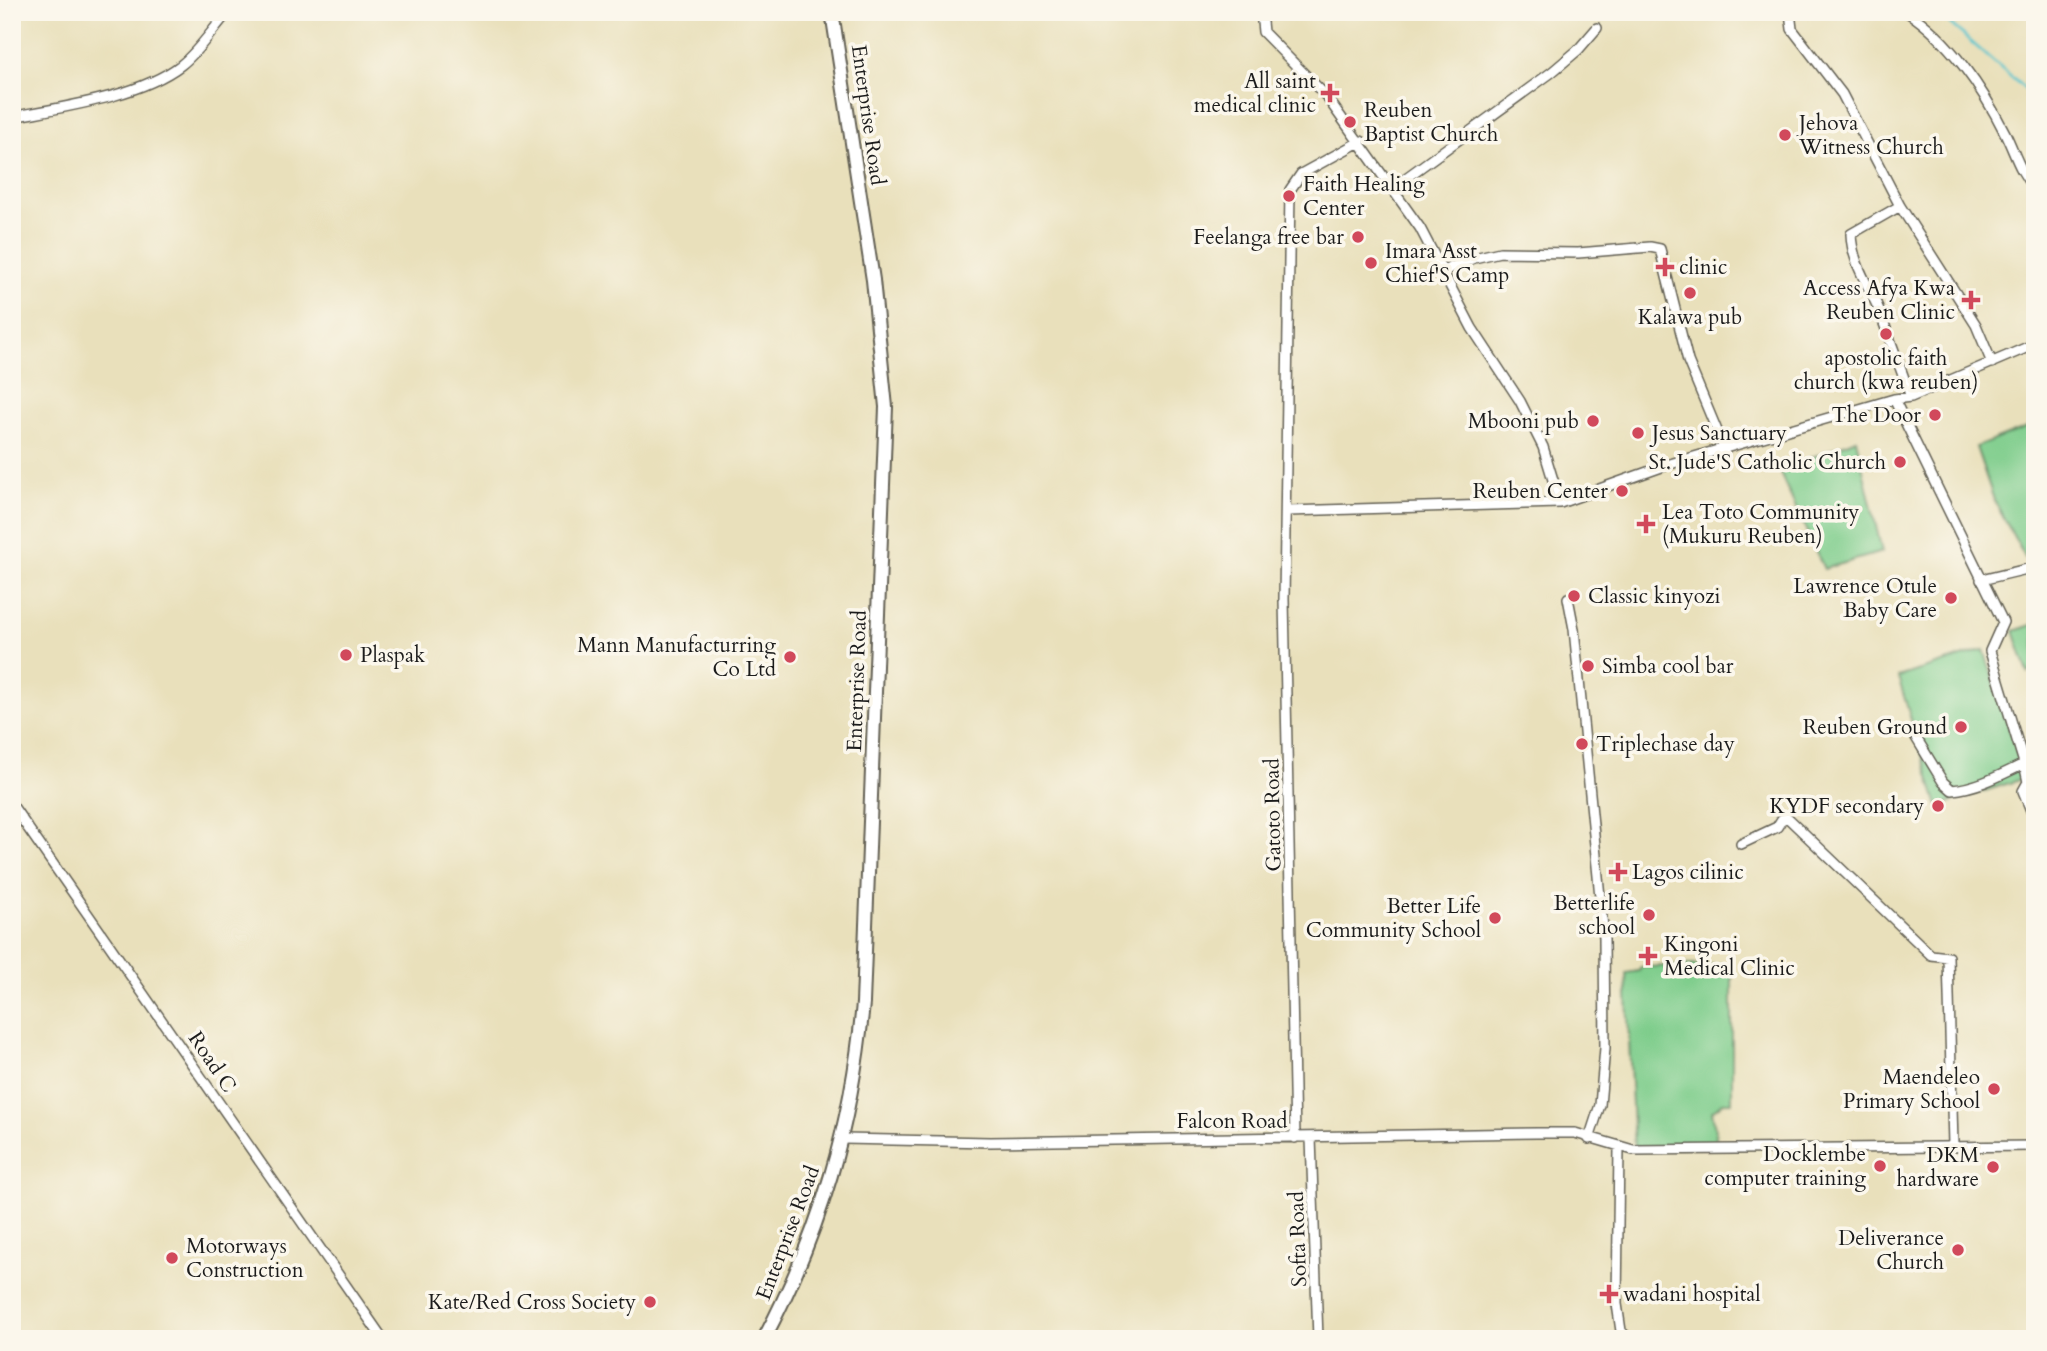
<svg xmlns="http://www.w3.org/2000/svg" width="2047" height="1351" font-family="Cardo,serif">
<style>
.green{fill:#7fcd8c;stroke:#4e7454;stroke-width:2}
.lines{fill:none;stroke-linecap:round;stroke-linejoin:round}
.stream{stroke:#58c5cf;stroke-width:2.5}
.street-casing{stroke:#646154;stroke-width:12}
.secondary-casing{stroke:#646154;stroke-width:16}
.street{stroke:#fff;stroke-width:9}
.secondary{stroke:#fff;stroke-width:12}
.poi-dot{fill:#d1495b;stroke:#fbf7ec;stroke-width:2.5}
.labels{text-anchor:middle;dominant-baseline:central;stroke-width:7;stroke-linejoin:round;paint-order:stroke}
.poi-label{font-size:21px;fill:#1c1c1c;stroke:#fbf7ec;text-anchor:end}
.street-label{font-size:21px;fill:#1c1c1c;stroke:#fbf7ec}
</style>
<rect width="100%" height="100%" fill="#fbf7ec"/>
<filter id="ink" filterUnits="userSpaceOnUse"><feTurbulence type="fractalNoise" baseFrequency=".0143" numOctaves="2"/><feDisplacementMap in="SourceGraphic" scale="14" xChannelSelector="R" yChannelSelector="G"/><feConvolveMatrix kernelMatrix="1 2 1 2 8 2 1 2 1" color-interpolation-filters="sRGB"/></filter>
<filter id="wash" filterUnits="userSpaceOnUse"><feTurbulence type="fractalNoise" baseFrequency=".00686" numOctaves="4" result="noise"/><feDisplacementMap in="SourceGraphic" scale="28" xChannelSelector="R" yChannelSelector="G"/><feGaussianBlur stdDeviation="1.57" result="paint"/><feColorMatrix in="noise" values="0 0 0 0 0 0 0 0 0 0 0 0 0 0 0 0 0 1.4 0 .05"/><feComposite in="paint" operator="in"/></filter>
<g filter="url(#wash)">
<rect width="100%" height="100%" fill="#e9e0bb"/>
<path class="green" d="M2035,424V561L2028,563L1994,500L1976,447Z
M1856,439L1882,552L1824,569L1779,471Z
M2035,624V670L2028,673L2014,631Z
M1984,650L2025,778L1938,806L1898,677Z
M1732,964V1102H1724L1712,1111L1717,1144L1634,1150L1626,973L1639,971L1641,967Z"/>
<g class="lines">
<path class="stream" d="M1937,12L2035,98
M2001,580L2035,572"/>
</g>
</g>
<g filter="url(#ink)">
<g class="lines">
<g class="street-casing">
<path id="street" d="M1261,12L1263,32L1326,96L1420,228L1472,328L1520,401L1543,447L1560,503
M1790,12L1792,29L1842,94L1900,206L1976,325L1992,363
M1907,12C1949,39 1983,89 2005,133C2015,153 2019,171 2035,189
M12,117C63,107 139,97 181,65C199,51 213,29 228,12
M1392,188L1552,72L1578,50L1597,28
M1900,206L1851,234C1852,263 1868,284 1879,310C1890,339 1900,368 1911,397
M1443,271L1474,258L1500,252L1578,253L1650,247L1660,249L1688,361L1725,450
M1894,399L1911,397L2035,344
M1288,511L1560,503L1670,464L1894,399L2003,622L1990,651L2024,763L2028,782L2023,791L2035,820
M1981,580L2035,567
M1568,598L1574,629L1604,938L1605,1048L1600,1105L1589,1139
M1912,731L1943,782L1952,790C1983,787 2007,771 2035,759
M12,805L383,1339
M1741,844L1777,827L1782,819L1788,818L1931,955L1948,957L1953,1145
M1295,1138L1284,599L1290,190L1301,174L1361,141
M1311,1138L1318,1339
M843,1139L990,1142L1537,1133H1575L1633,1150L2035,1146
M1619,1148L1617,1304L1621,1331L1629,1339"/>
</g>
<g class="secondary-casing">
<path id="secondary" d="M764,1339C821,1231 852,1124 863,1003L886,407L873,280L832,12"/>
</g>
<use href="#street" class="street"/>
<use href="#secondary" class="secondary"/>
</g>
</g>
<g class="poi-dot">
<path d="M1326.5 82.5h7v7h7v7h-7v7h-7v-7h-7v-7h7z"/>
<circle cx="1350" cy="122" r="7"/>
<circle cx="1785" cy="135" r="7"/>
<circle cx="1289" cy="196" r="7"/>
<circle cx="1358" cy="237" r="7"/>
<circle cx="1371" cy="263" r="7"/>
<path d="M1661.5 256.5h7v7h7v7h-7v7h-7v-7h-7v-7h7z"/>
<circle cx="1690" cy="293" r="7"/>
<path d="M1967.5 289.5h7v7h7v7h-7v7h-7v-7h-7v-7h7z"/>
<circle cx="1886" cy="334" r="7"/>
<circle cx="1935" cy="415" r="7"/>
<circle cx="1593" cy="421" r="7"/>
<circle cx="1638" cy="433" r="7"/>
<circle cx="1900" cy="462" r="7"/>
<circle cx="1622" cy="491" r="7"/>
<path d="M1642.5 513.5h7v7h7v7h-7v7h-7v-7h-7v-7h7z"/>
<circle cx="1574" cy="596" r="7"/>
<circle cx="1951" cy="598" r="7"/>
<circle cx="346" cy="655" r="7"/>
<circle cx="790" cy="657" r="7"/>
<circle cx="1588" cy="666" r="7"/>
<circle cx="1961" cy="727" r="7"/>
<circle cx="1582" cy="744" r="7"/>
<circle cx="1938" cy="806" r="7"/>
<path d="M1614.5 861.5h7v7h7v7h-7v7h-7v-7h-7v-7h7z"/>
<circle cx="1649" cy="915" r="7"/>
<circle cx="1495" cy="918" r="7"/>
<path d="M1644.5 945.5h7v7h7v7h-7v7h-7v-7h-7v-7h7z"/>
<circle cx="1994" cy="1089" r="7"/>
<circle cx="1880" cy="1166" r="7"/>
<circle cx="1993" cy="1167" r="7"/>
<circle cx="1958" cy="1250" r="7"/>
<circle cx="172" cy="1258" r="7"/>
<path d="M1605.5 1283.5h7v7h7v7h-7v7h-7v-7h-7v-7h7z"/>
<circle cx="650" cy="1302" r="7"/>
</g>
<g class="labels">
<g class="poi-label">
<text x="1316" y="81">All saint<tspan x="1316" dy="24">medical clinic</tspan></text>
<text x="1364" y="110" text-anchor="start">Reuben<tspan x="1364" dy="24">Baptist Church</tspan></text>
<text x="1799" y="123" text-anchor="start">Jehova<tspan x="1799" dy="24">Witness Church</tspan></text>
<text x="1303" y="184" text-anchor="start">Faith Healing<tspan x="1303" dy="24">Center</tspan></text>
<text x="1344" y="237">Feelanga free bar</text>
<text x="1385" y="251" text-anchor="start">Imara Asst<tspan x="1385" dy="24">Chief'S Camp</tspan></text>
<text x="1679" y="267" text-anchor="start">clinic</text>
<text x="1955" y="288">Access Afya Kwa<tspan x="1955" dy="24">Reuben Clinic</tspan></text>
<text x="1690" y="317" text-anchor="middle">Kalawa pub</text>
<text x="1886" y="358" text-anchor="middle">apostolic faith<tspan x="1886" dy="24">church (kwa reuben)</tspan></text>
<text x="1921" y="415">The Door</text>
<text x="1579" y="421">Mbooni pub</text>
<text x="1652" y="433" text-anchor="start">Jesus Sanctuary</text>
<text x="1886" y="462">St. Jude'S Catholic Church</text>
<text x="1608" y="491">Reuben Center</text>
<text x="1662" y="512" text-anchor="start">Lea Toto Community<tspan x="1662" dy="24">(Mukuru Reuben)</tspan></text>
<text x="1937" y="586">Lawrence Otule<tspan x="1937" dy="24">Baby Care</tspan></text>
<text x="1588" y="596" text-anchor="start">Classic kinyozi</text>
<text x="776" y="645">Mann Manufacturring<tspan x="776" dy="24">Co Ltd</tspan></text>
<text x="360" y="655" text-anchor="start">Plaspak</text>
<text x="1602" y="666" text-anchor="start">Simba cool bar</text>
<text x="1947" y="727">Reuben Ground</text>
<text x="1596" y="744" text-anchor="start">Triplechase day</text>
<text x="1924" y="806">KYDF secondary</text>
<text x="1632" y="872" text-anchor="start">Lagos cilinic</text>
<text x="1635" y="903">Betterlife<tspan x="1635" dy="24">school</tspan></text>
<text x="1481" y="906">Better Life<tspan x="1481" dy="24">Community School</tspan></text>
<text x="1664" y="944" text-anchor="start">Kingoni<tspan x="1664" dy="24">Medical Clinic</tspan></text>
<text x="1980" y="1077">Maendeleo<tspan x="1980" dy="24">Primary School</tspan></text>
<text x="1866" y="1154">Docklembe<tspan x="1866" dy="24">computer training</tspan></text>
<text x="1979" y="1155">DKM<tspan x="1979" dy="24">hardware</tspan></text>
<text x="1944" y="1238">Deliverance<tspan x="1944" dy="24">Church</tspan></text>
<text x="186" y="1246" text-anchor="start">Motorways<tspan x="186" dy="24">Construction</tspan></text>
<text x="1623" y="1294" text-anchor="start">wadani hospital</text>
<text x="636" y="1302">Kate/Red Cross Society</text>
</g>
<g class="street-label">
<text transform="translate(868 115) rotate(82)">Enterprise Road</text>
<text transform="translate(857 681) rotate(-88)">Enterprise Road</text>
<text transform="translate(1273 815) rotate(-91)">Gatoto Road</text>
<text transform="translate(212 1062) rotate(56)">Road C</text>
<text x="1232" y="1121">Falcon Road</text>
<text transform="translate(788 1233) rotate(-69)">Enterprise Road</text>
<text transform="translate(1298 1239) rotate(-92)">Softa Road</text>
</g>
</g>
<rect width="2047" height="1351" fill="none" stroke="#fbf7ec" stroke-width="42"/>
</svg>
